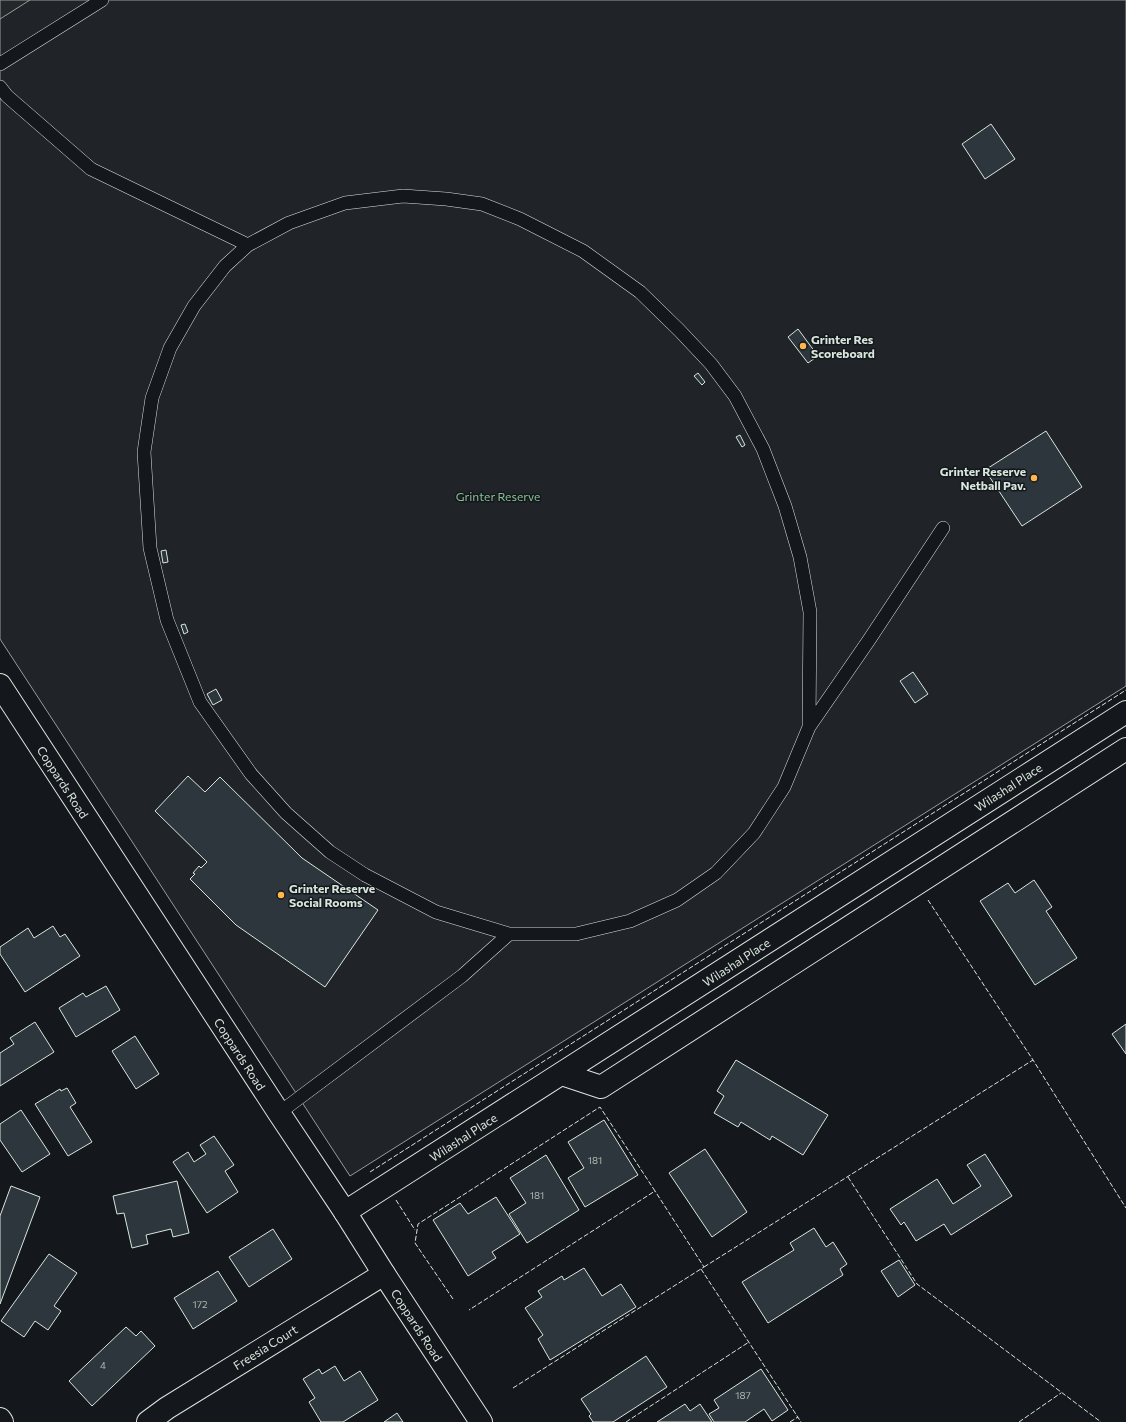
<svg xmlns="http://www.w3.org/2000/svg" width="1126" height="1422" font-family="Commissioner,sans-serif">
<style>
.green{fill:#202428;stroke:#939e99}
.parking{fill:#24282b;stroke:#939e99}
.building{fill:#2c363c;stroke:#d8e6dc}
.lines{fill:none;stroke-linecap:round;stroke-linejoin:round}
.lane-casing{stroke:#d8e6dc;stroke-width:14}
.street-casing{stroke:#d8e6dc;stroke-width:24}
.secondary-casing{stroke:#d8e6dc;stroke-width:24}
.lane{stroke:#14181c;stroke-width:13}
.street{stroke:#14181c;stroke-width:22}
.secondary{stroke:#14181c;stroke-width:22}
.fence{stroke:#d8e6dc;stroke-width:1;stroke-dasharray:5 2;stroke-linecap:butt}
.poi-dot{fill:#ffb74d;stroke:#14181c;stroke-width:1.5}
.labels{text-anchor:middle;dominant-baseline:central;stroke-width:3;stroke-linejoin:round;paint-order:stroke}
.number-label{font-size:10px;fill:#adbab4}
.poi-label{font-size:12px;font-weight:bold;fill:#d8e6dc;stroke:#14181c;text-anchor:start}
.park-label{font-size:12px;fill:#8ac095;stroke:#14181c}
.street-label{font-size:12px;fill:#d8e6dc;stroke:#14181c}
</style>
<rect width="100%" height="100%" fill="#14181c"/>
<path class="green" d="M0,0H1126V686L350,1176L0,639Z"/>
<path class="parking" d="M0,0H30L0,19Z"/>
<path class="building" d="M991,124L1015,159L985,179L962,144Z
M798,329L818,356L808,363L788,337Z
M698,373L705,382L702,385L694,376Z
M1046,431L1082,487L1022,526L985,470Z
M740,435L745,445L742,447L736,437Z
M166,550L168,562L163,563L161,551Z
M185,624L188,632L184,634L181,625Z
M913,672L928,694L915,703L900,681Z
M216,689L222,700L213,705L207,694Z
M188,776L205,792L220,777L302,858L378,910L325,987L236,925L190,879L195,874L193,873L199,866L201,868L207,862L155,811Z
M1034,880L1052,907L1046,911L1077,958L1035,985L980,901L1008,883L1015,893Z
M53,926L60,937L65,934L80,956L25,992L0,954V947L28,928L34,938Z
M106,986L120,1010L76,1037L59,1008L83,993L86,997Z
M35,1022L54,1052L0,1086V1053L14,1044L10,1038Z
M1126,1024V1054L1112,1034Z
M135,1036L159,1074L136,1089L112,1051Z
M736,1060L828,1115L803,1155L772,1136L770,1140L741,1122L738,1127L714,1113L724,1096L717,1091Z
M67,1088L76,1103L70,1107L92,1142L68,1156L35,1104L60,1089L61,1091Z
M21,1110L50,1154L22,1172L0,1140V1124Z
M604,1120L638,1175L585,1207L568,1178L584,1168L568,1142Z
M214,1136L234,1165L225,1171L238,1192L207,1213L173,1162L188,1152L194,1162L206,1154L200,1145Z
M705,1149L747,1212L712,1237L669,1173Z
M985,1154L1012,1196L951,1235L944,1224L916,1241L904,1222L901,1225L890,1209L937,1179L953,1204L981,1186L967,1165Z
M546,1155L579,1210L527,1243L509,1214L526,1203L510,1178Z
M177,1181L189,1233L173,1237L171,1229L146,1235L148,1244L132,1248L124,1213L117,1214L113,1196Z
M11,1186L40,1197L0,1304V1216Z
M496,1197L520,1234L492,1252L496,1258L468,1276L433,1220L460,1203L468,1214Z
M814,1228L826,1247L833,1242L847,1264L840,1269L843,1275L768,1323L742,1282L794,1250L790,1243Z
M273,1229L292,1259L249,1287L229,1257Z
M49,1254L77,1273L54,1306L61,1311L48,1330L35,1321L24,1337L1,1321Z
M899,1260L915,1285L898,1297L881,1271Z
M584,1268L602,1296L621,1284L636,1307L550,1360L538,1339L543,1335L525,1308L542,1297L538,1291L562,1276L564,1280Z
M218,1271L237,1301L193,1329L174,1298Z
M126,1327L136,1336L141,1331L155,1346L92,1406L69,1381Z
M646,1356L667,1387L613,1422H593L589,1416L591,1414L581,1399Z
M335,1366L344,1381L360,1371L378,1400L343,1422H321L309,1402L315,1398L303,1379L319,1369L322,1374Z
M761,1369L788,1410L772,1421L764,1409L745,1422H714L709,1414L719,1408L714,1400Z
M685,1404L690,1411L700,1404L712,1422H657Z
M397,1413L403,1422H384Z"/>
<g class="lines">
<g class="lane-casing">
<path id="lane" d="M0,64L102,0
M0,87L7,96L91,169L248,245
M403,196L446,199L482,204L520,219L583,251L640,292L679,330L711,364L735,396L763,449L785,506L800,557L810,612L809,727L784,787L754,833L716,873L677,900L630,921L576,934H509L436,912L365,875L330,852L286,813L251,774L200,702L167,620L150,548L144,452L152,398L170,348L194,306L225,266L248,245L289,223L345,203Z
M809,727L869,640L943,528
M279,1113L462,976L509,934"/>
</g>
<g class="street-casing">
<path id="street" d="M562,1074L601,1087L1126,749
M345,1212L1126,712
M0,1419L2,1422
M148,1422L167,1408L384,1274"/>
</g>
<g class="secondary-casing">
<path id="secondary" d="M0,685L279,1113L345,1212L384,1274L481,1422"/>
</g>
<use href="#lane" class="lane"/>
<use href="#street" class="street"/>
<use href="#secondary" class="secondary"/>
<path class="fence" d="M928,900L1033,1060L1126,1208
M370,1172L1126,690
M848,1177L917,1284L1101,1422
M396,1200L415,1230
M704,1267L1033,1060
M701,1269L801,1422
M453,1299L415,1243L418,1224L600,1107L655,1191L469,1310
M513,1388L704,1267L655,1191
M626,1422L749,1342
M790,1422L798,1417
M1019,1422L1061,1393"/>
</g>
<g class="poi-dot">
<circle cx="803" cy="346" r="4"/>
<circle cx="1034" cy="478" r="4"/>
<circle cx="281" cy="895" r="4"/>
</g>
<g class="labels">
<g class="number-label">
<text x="595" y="1160">181</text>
<text x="537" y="1195">181</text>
<text x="200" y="1304">172</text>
<text x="103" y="1365">4</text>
<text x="743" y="1395">187</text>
</g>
<g class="poi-label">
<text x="811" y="339">Grinter Res<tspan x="811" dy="14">Scoreboard</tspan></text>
<text x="1026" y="471" text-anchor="end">Grinter Reserve<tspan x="1026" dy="14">Netball Pav.</tspan></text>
<text x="289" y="888">Grinter Reserve<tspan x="289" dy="14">Social Rooms</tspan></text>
</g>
<g class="park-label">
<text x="498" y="496">Grinter Reserve</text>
</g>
<g class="street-label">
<text transform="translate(63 782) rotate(57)">Coppards Road</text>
<text transform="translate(1008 787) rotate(-33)">Wilashal Place</text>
<text transform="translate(736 962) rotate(-33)">Wilashal Place</text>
<text transform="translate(240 1054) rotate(57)">Coppards Road</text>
<text transform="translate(463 1137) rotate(-33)">Wilashal Place</text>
<text transform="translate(417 1325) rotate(57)">Coppards Road</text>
<text transform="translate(265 1347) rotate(-32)">Freesia Court</text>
</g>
</g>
</svg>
